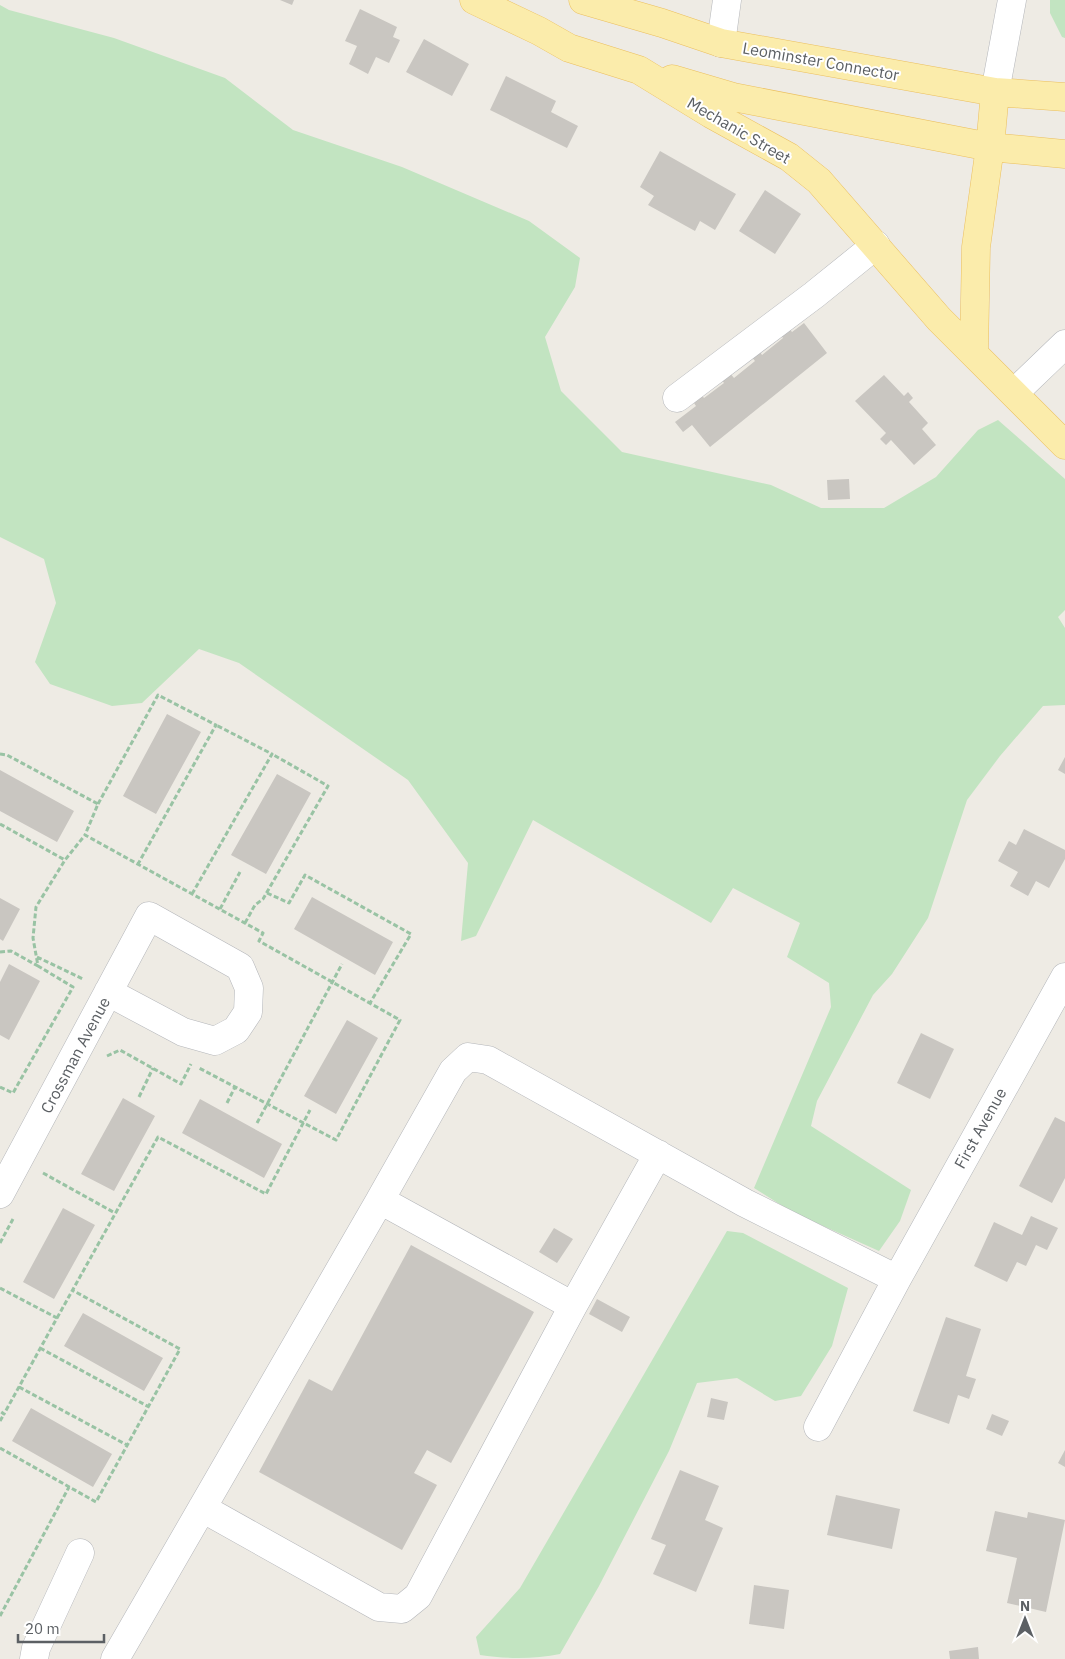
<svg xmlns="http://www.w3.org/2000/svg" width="1065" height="1659" font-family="'IBM Plex Sans',sans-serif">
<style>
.green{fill:#c2e4c1}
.building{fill:#c9c6c1}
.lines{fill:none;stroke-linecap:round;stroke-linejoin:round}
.minor-casing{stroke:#b4b6ba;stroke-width:29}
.major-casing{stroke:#ebbf5f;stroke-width:29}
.path{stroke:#99c3a4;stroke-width:3;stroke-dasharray:5 2.5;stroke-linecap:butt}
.minor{stroke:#fff;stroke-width:28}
.major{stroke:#fbecab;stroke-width:28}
.labels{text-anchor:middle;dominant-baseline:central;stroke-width:4;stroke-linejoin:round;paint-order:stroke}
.street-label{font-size:16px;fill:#5c6064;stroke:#fff}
</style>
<rect width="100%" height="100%" fill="#eeebe4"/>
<path class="green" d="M1050,0H1065V38L1062,37L1050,13Z
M0,5L9,10L114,38L225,78L293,130L402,167L529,221L580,258L575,287L545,337L561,391L622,452L771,485L821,508H884L936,477L978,430L998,420L1065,479V610L1058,617L1065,628V705L1043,706L1000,756L967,800L928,918L892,974L873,995L817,1101L811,1126L911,1190L900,1221L879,1251L792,1212L754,1188L831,1007L829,983L787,957L800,923L733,888L711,923L533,820L476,936L461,941L468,863L408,780L239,663L199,649L142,703L112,706L50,684L35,662L56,603L44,559L0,537Z
M727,1231L743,1233L848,1288L832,1346L801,1396L775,1401L737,1378L697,1383L669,1451L599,1586L560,1654C536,1659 505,1659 480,1655L476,1637L520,1588Z"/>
<path class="building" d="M280,0H294L292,5Z
M360,9L397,27L393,37L400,40L389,63L376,57L368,74L349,64L357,46L345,41Z
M424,39L469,64L452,96L406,72Z
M506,76L556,101L551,112L578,126L567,148L490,110Z
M660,151L736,194L715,230L700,221L695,231L648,205L654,196L640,187Z
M765,190L801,214L775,254L739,231Z
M804,323L827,353L710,447L692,425L683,432L675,422L696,406L692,400L700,393L704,398L724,383L721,379L729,372L734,378L755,361L750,355L758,349L762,355L783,338L780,334L788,327L792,332Z
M884,375L904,396L908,392L913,398L909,402L928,423L922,429L936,445L914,465L891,440L886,445L880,439L886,433L855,401Z
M849,479L850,499L828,500L827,480Z
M167,714L201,732L156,814L123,796Z
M1065,757V774L1058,770Z
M0,770L74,811L57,842L0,811Z
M277,774L311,793L266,874L231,855Z
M1024,829L1065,850V859L1049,888L1036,881L1028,896L1010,886L1018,872L998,861L1009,841L1016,845Z
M312,897L393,942L375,975L294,929Z
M0,898L20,909L3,941L0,939Z
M9,964L40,981L9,1040L0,1035V982Z
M347,1020L378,1038L336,1114L304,1096Z
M921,1033L954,1049L930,1099L897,1083Z
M123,1098L155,1116L114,1191L81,1174Z
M200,1099L282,1144L264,1178L182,1133Z
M1055,1117L1065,1122V1178L1052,1203L1019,1186Z
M63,1208L95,1225L54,1299L23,1282Z
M1031,1216L1058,1228L1047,1250L1036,1245L1026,1266L1017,1262L1007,1282L974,1266L994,1222L1022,1235Z
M554,1228L573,1239L557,1263L539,1252Z
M411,1245L534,1312L451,1463L427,1450L414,1473L437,1485L402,1550L259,1472L309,1379L332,1391Z
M597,1299L630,1317L622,1332L589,1314Z
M83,1313L163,1358L144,1391L64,1346Z
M946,1317L981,1329L966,1376L976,1379L969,1399L958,1395L949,1424L913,1411Z
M711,1398L728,1402L724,1420L707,1417Z
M31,1408L112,1454L93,1487L12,1441Z
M992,1414L1009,1421L1002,1436L986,1429Z
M1065,1450V1467L1058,1463Z
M680,1470L719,1486L705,1520L723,1528L696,1592L653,1574L666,1545L651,1539Z
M836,1495L900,1509L892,1549L827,1535Z
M995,1511L1027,1518L1028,1512L1065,1520L1046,1612L1007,1603L1017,1558L986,1551Z
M754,1585L789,1590L784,1629L749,1624Z
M978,1647L979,1659H950L949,1651Z"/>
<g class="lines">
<g class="minor-casing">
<path id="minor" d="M721,43L727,0
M995,92L1012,0
M1014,393L1065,344
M677,398L814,295L876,245
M0,1194L149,916L240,967L249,988L248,1012L236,1030L215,1041L183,1032L108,992
M380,1200L453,1071L468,1057L488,1060L745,1203L897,1279
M573,1306L658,1154
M818,1427L897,1279L1065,977
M34,1659L36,1648L80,1553
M115,1659L380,1200L573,1306L418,1596L402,1609L379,1607L202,1508"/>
</g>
<g class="major-casing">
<path id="major" d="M474,0L539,31L569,48L639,70L711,114L789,157L819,181L939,319L1065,445
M583,0L662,23L721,43L995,92L1065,97
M672,79L733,97L990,147L1065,154
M974,353L976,247L990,147L995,92"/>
</g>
<path class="path" d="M0,754L7,755L98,804L85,835
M98,804L158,695L216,725L138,864
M0,824L65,860
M267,893L289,903L305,875L411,934L370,1003
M192,894L272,754L216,725
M220,909L240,872
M245,923L255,905L263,899L328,786L272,754
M0,952L11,951L38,966
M37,957L83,979
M107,1056L120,1050L181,1084L191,1064
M0,1087L13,1093L73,987L38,966L33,938L36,907L65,860L85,835L263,933L259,941L400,1020L336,1140L199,1068
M139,1097L153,1068
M227,1103L235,1087
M257,1123L342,964
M43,1173L115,1213
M0,1243L13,1219
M0,1288L57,1318L4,1414L0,1411
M57,1318L158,1137L266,1194L310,1110
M40,1348L149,1407
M19,1387L127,1445
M0,1421L4,1414
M0,1448L96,1502L180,1349L72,1290
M0,1616L69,1487"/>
<use href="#minor" class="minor"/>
<use href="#major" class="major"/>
</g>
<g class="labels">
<g class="street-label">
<text transform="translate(821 61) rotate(10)">Leominster Connector</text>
<text transform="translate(739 130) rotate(30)">Mechanic Street</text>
<text transform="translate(75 1055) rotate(-62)">Crossman Avenue</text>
<text transform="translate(980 1128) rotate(-61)">First Avenue</text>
</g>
</g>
<g transform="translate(1025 1619)" stroke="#ffffff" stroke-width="4" paint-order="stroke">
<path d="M0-4L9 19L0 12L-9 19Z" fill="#5c6064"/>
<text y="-8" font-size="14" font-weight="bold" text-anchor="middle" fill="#5c6064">N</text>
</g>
<path d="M18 1634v8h86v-8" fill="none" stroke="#5c6064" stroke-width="2.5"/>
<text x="25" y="1634" font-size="15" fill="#5c6064" stroke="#ffffff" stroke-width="4" paint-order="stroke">20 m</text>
</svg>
